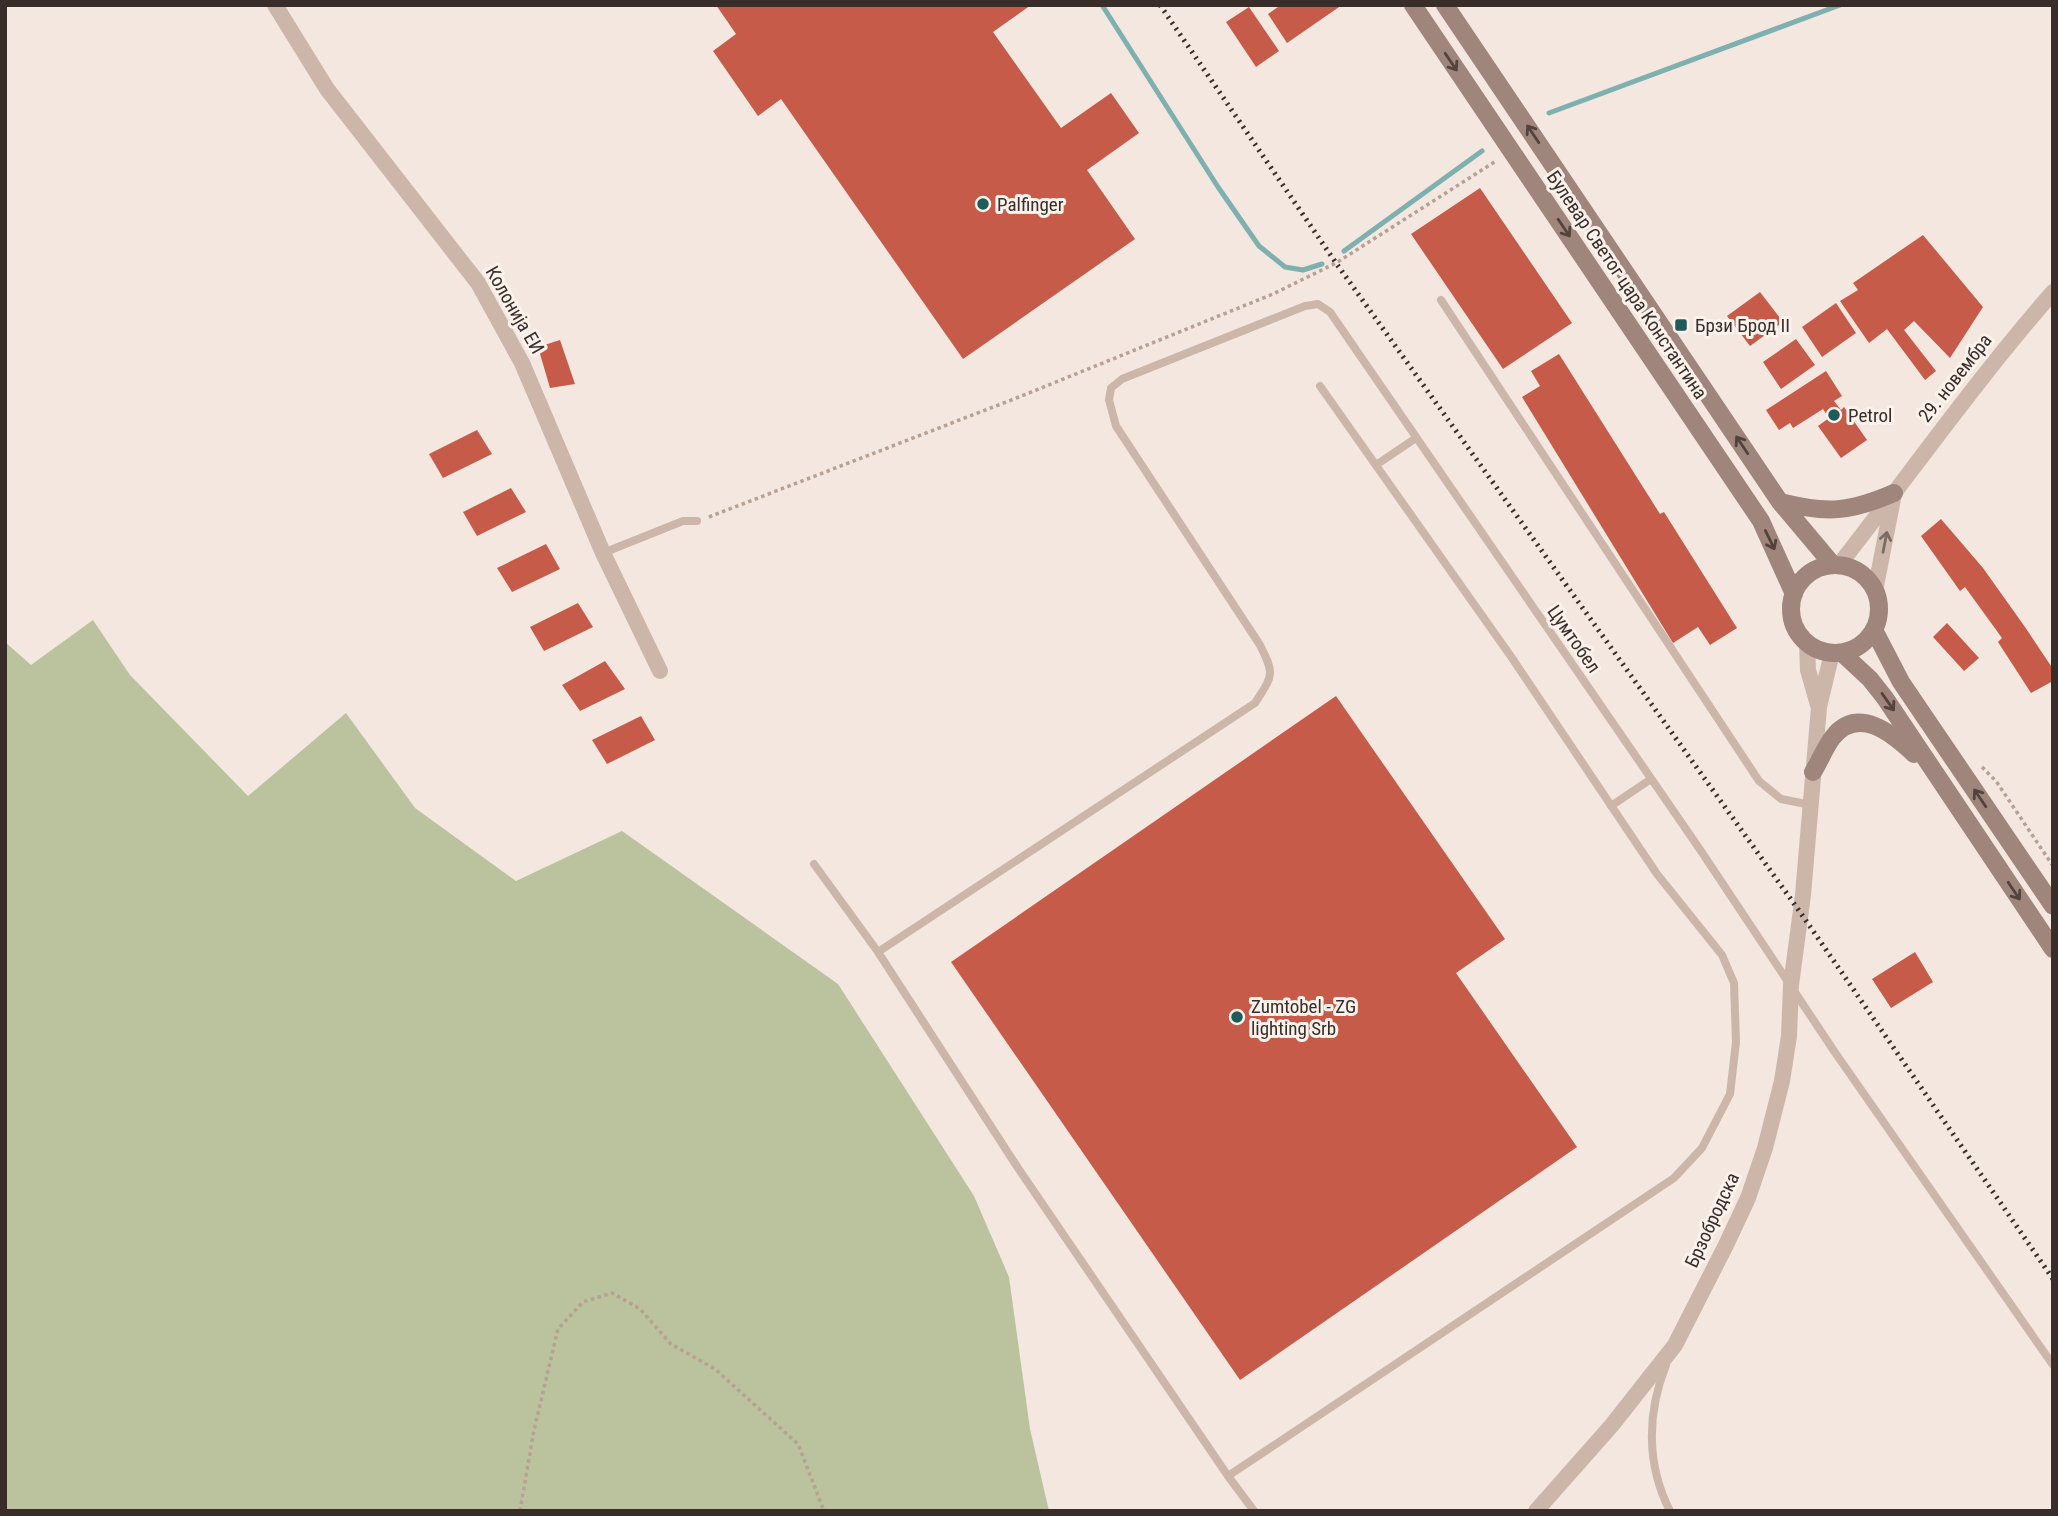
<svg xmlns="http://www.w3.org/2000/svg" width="2058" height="1516" font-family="'Roboto Condensed',sans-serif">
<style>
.green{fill:#bac29e}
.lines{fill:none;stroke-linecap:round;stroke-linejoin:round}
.stream{stroke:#7db0ae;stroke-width:5}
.building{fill:#c75b49}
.path{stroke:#b7a094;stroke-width:3.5;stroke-dasharray:3.5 3.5;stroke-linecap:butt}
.service{stroke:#ccb6aa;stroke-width:8}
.minor{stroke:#ccb6aa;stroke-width:16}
.secondary{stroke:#9f857b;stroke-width:18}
.rail{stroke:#392d2a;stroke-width:5;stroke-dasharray:2 5;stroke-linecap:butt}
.oneway{stroke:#52433e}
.oneway2{stroke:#7b6b64}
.poi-dot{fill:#1e5b59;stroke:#faf2eb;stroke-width:2.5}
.labels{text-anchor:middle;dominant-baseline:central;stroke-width:6;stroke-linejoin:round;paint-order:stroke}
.poi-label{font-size:19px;fill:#392d2a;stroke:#faf2eb;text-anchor:start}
.street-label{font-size:19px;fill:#392d2a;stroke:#faf2eb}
</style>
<rect width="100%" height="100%" fill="#f3e7df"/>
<path class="green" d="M93,620L130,675L248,796L346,713L415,808L516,881L622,831L838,984L974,1196L1009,1277L1030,1429L1049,1511H5V642L31,665Z"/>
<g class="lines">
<path class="stream" d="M1102,5L1218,187L1259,246L1285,267L1303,270L1322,264
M1549,113L1840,5
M1344,251L1482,151"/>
</g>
<path class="building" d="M716,5H1031L993,32L1061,128L1111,93L1139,133L1087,170L1135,239L963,359L781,99L758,116L713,51L736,34Z
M1281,5H1342L1287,43L1268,14Z
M1249,7L1279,51L1256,67L1226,22Z
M1480,188L1572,323L1503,369L1411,234Z
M1923,235L1983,307L1950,358L1914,321L1904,330L1936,371L1925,380L1887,329L1869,343L1840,301L1858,290L1853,283Z
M1760,292L1783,322L1750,346L1727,316Z
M1836,303L1856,333L1822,357L1802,327Z
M1796,339L1815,365L1781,389L1763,362Z
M560,340L575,384L550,388L538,347Z
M1559,354L1660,514L1664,512L1737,628L1710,645L1698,627L1673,643L1522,397L1540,386L1531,371Z
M1826,371L1842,396L1834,401L1841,410L1844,407L1867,440L1841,458L1818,426L1829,418L1823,409L1793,428L1790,423L1779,430L1766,410Z
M477,430L492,454L443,478L429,454Z
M511,488L526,512L477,536L463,512Z
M1941,519L1983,568L2025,627L2053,669V681L2031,693L1998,642L2002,638L1965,587L1960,591L1921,536Z
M546,544L560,569L512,592L497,568Z
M578,603L593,627L544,651L530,627Z
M1947,623L1979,658L1964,671L1933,637Z
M605,661L625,689L580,711L562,685Z
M1336,696L1505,939L1456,973L1577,1147L1240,1380L951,962Z
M641,716L655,740L607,764L592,740Z
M1915,952L1933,982L1891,1008L1872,979Z"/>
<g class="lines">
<path class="path" d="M709,517L1019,397L1273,294L1336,263L1496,161
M1982,767L1996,781L2053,866
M520,1511L534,1430L558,1329L583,1302L612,1293L640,1309L671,1344L715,1369L798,1444L824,1511"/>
<path class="service" d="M1441,300L1759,781L1781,799L1811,805
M1376,465L1416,438
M603,553L683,521H697
M1611,806L1651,779
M814,864L878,952L1018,1168L1228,1476L1254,1511
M878,952L1255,703C1273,675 1275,675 1260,645L1116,426L1109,400L1111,388L1122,379L1305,306L1318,304L1330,312L1701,851L1834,1051L2053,1365
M1666,1365C1647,1413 1646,1464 1670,1511
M1228,1476L1674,1178L1702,1148L1730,1094L1736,1042L1734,983L1722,955L1657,874L1512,658L1320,386"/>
<path class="minor" d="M275,5L327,89L478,283L522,363L603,553L660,671
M1839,565C1910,474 1977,379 2053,292
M1875,591L1893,499
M1807,642L1808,670L1818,705
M1536,1511L1612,1425L1675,1345L1726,1245L1748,1198L1765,1148L1782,1081L1789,1036L1791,985L1803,895L1819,707L1832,653"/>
<path class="secondary" d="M1413,5L1761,521L1794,594
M1445,5L1780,502L1833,565
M1780,502C1827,514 1850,512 1894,493
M1791 609a44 44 0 1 1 88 0a44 44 0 1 1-88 0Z
M1874,630L1901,682L2053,906
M1842,653L1870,679L1885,698L2053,949
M1813,772C1820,761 1825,747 1833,737C1858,705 1893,734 1914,754"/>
<path class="rail" d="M1160,5L1336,263L1800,912L2053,1279"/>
</g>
<defs><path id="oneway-shaft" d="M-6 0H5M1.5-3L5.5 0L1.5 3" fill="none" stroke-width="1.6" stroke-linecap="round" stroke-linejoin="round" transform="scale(1.75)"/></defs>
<g class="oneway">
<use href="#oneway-shaft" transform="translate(1451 62) rotate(56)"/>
<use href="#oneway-shaft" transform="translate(1533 134) rotate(-124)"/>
<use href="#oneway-shaft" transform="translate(1564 228) rotate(56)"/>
<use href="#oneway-shaft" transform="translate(1742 445) rotate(-124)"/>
<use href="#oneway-shaft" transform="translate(1770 540) rotate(64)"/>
<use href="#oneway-shaft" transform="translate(1888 702) rotate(55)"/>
<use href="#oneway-shaft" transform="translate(1980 798) rotate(-124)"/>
<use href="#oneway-shaft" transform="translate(2014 891) rotate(56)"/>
</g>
<use class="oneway2" href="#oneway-shaft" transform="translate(1885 542) rotate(-79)"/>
<g class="poi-dot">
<circle cx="983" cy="204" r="7"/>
<rect x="1674" y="318" width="14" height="14" rx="3.5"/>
<circle cx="1834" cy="415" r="7"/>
<circle cx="1237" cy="1017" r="7"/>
</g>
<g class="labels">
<g class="poi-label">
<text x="997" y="204">Palfinger</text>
<text x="1695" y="325">Брзи Брод II</text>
<text x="1848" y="415">Petrol</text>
<text x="1251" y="1006">Zumtobel - ZG<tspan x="1251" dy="22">lighting Srb</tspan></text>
</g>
<g class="street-label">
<text transform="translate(1627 285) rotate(56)">Булевар Светог цара Константина</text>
<text transform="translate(515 310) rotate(60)">Колонија ЕИ</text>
<text transform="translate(1955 378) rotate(-52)">29. новембра</text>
<text transform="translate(1574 639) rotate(55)">Цумтобел</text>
<text transform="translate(1712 1220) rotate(-65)">Брзобродска</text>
</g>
</g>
<rect width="2058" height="1516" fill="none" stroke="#392d2a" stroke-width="14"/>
</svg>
